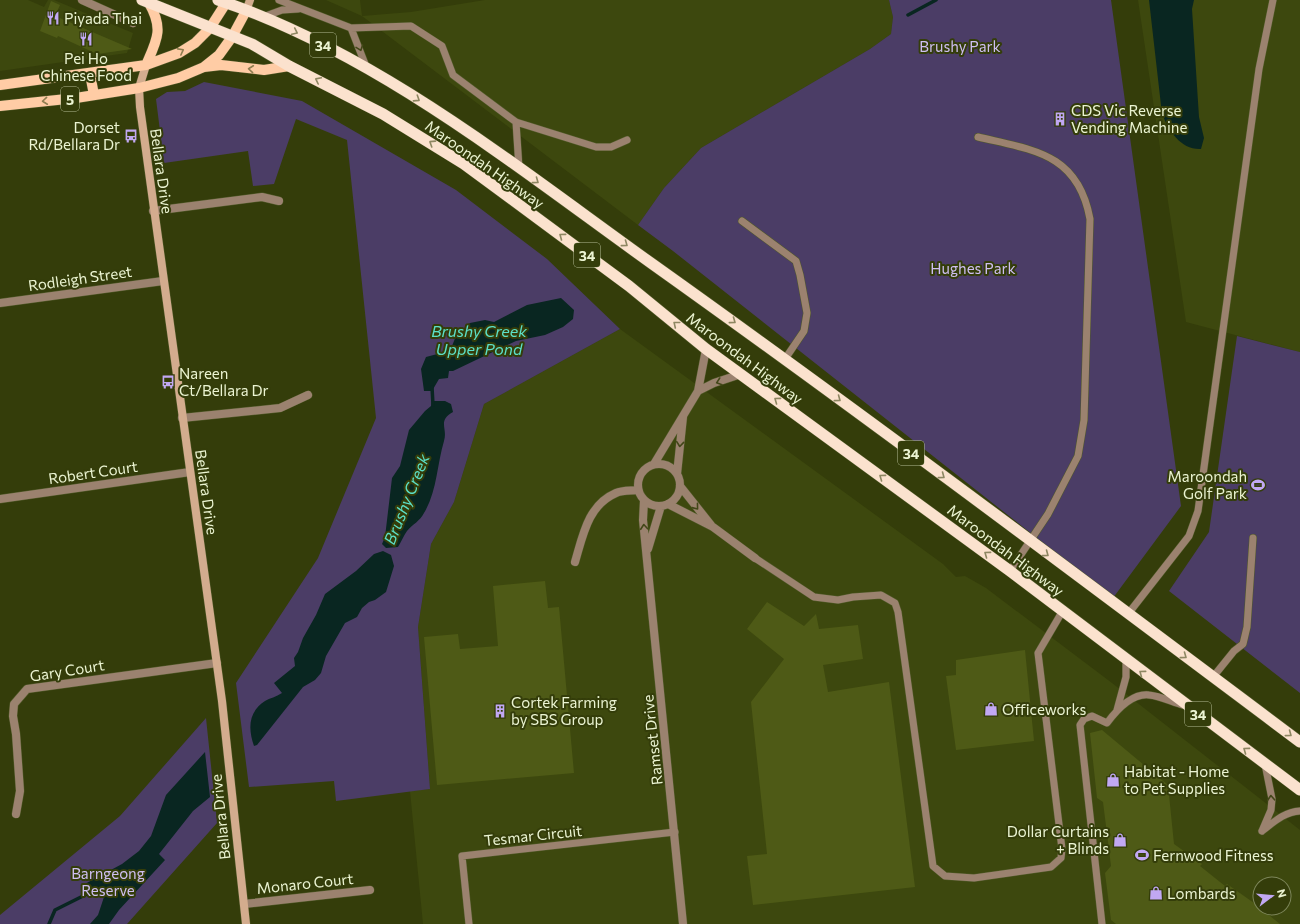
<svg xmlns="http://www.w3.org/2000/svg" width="1300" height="924" font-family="Commissioner,sans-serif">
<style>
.built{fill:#3d480e;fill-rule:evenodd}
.green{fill:#4b3d66}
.water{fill:#092621}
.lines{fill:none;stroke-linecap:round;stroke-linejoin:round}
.stream{stroke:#092621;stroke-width:3.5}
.building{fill:#4e5a16}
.service-casing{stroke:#515a2a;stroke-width:8}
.minor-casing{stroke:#515a2a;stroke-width:9}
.secondary-casing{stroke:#515a2a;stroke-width:9}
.primary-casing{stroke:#515a2a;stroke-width:11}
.trunk-casing{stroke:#515a2a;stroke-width:12}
.service{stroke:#9b826f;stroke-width:7}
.minor{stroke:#9b826f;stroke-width:8}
.secondary{stroke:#d3ac8e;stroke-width:8}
.primary{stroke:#ffcca5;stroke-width:10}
.trunk{stroke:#fbe2ce;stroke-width:11}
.oneway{stroke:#8e8762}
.oneway2{stroke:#434719}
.oneway3{stroke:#8f7d50}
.labels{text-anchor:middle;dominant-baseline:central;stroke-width:4;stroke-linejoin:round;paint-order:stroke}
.shield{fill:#343d0a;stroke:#b4bd96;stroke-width:1}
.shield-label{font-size:14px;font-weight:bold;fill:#ebf4d2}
.poi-label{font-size:15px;fill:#ebf4d2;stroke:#343d0a;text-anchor:start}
.park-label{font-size:15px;fill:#cfbff2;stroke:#343d0a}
.street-label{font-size:15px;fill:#ebf4d2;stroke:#343d0a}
.water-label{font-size:16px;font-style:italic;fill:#5ce0c8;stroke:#343d0a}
</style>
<rect width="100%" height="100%" fill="#343d0a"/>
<path class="built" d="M0,0H28L44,7L48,0H54L133,33L127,53L0,71Z
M326,0H360L362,16L411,12L485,0H889L893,17L891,34L870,49L701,148L664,188L638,225L362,16Z
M1138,0H1300V352L1186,322Z
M620,329L943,564L956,577L965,576L986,588L1112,683L1300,830V924H423L410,791L430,789L418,627L431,544L454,502L484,404ZM1260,884H1284V908H1260Z"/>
<path class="green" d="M889,0H1111L1181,506L1113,598L673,251L638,225L664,188L701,148L870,49L891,34L893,17Z
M204,82L302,101L456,190L547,259L620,329L484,404L454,502L431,544L418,627L430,789L336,801L334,781L249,787L236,683L318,558L376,418L347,140L296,119L274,184L253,186L248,151L164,163L156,99L167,92L185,91Z
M1237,336L1300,352V693L1169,591L1209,532Z
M206,718L217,823L127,924H0V915L120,816Z"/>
<path class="water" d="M1149,0H1194L1192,9L1199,117L1204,138L1201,149C1181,150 1169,131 1162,114Z
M561,298L574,310L573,319L563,327L545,335L516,341L453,371H449L448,378L439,379L432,391H424L421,369L426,357L445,352L452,346L456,336L470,323L485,320L494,322L527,305Z
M432,401H445L451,404L453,412C437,421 448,428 444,441C437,464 437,492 424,513C420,521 413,524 407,531C404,535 401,542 398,547L386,548L382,544L385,537L392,478L400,466L409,430L425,411L431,406Z
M383,551L391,555L394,566L386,592L375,600L369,602L362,608L357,617L345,623L326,656L321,673L315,680L303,687L257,745L254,746C248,729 248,712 265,701C270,698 276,697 282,693L274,683L295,666L294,658L298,652L303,638L316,615L325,594L356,571L374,554Z
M205,752L210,797L193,811L159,854L165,860L119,910L109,924H90L98,915L105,894L100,887L82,893L83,885L122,864L139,851L151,836L166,795Z"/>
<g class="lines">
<path class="stream" d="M908,15L936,0
M432,387L433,405
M49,924L55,910L105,885"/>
</g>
<path class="building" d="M51,1L60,5L55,16L132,49L97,54L58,36L57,38L40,31Z
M545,581L548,608L559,607L574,773L437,785L424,637L458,634L460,649L498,646L493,586Z
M767,602L804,626L816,614L819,629L858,625L863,659L823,665L828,692L889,682L915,887L753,905L747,856L767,854L751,702L784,659L747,629Z
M1025,650L1034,741L956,750L946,676L956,675V660Z
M1102,730L1168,785L1174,844L1202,864L1200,866L1225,886L1227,884L1254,903L1280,924H1116L1111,920L1105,873L1111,866L1103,802L1097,798L1090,733Z"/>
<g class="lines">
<g class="service-casing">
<path id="service" d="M279,0L351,28L367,69
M263,17L282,10L298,9
M351,28L411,26L442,46L453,75L516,122L596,147H611L627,140
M516,122L519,168
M978,137C1033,150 1078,153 1090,219L1084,420L1078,456L1048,514L1010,571
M742,221L796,261L800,275L807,313L804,331L785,359
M755,558L814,597L838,600L853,597L881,595L895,603L898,612L933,866L945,876L974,878L1051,867L1061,858L1062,849L1038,653L1062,612
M1128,614L1189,536L1198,511L1259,69L1273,0
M1213,677L1234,651L1243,644L1247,627L1253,538
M1117,710L1126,677V660
M1262,831L1271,810L1272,799L1265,764
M1262,831C1274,822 1284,812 1300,811
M469,924L462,856L675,832
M1102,924L1080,725L1084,719L1092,716L1107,723C1116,711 1132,693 1149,695C1160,696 1172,702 1183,705"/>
</g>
<g class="minor-casing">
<path id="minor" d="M82,0L133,23
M153,211L262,197L279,201
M0,303L163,281
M698,391L714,383L741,374
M182,418L280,408L308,395
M638 485a21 21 0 1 1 42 0a21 21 0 1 1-42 0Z
M654,464L698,391L706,349
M677,474L683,417
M680,486L711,525
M0,499L190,472
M644,500L643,520L683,924
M668,504L713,527L755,558
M648,549L661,506
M575,562C583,535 588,505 616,493C623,490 631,491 638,490
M16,814L20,791L16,734L13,716L14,704L27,689L217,663
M244,904L370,890"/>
</g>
<g class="secondary-casing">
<path id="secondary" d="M246,11L250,0
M146,65L139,88L140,107L222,701L246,924"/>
</g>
<g class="primary-casing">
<path id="primary" d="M146,65C157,40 164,29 149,3
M204,67L221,65L264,70L289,66
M90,74L94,95
M0,85L146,65L179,53L195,43L210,28L226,3
M0,106L76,98L139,88L178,78L204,67L219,55L232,37L246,11"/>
</g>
<g class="trunk-casing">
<path id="trunk" d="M142,0L252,44L289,66L383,114L464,164L629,286L706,349L1010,571L1300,790
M218,0C375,52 518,168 651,263C870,419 1085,581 1300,742"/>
</g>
<use href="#service" class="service"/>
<use href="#minor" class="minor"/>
<use href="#secondary" class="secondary"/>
<use href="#primary" class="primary"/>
<use href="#trunk" class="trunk"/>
</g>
<defs><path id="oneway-chevron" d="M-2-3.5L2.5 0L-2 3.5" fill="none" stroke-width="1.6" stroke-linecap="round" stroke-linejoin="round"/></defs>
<g class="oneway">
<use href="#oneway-chevron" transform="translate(295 32) rotate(25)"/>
<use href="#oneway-chevron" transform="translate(318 80) rotate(-153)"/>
<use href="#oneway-chevron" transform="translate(417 99) rotate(33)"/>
<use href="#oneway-chevron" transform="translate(432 143) rotate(-147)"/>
<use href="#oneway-chevron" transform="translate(536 181) rotate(36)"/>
<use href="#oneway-chevron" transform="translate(562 236) rotate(-143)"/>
<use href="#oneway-chevron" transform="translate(625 244) rotate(36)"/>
<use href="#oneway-chevron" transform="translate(733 321) rotate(36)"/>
<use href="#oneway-chevron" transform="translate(676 324) rotate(-141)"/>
<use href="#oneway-chevron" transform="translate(838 399) rotate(37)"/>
<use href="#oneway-chevron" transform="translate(777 400) rotate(-144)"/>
<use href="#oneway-chevron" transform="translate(942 476) rotate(37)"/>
<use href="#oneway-chevron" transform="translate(882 477) rotate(-144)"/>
<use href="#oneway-chevron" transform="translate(987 554) rotate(-144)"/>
<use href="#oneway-chevron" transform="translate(1046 554) rotate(37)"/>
<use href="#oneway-chevron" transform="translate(1184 656) rotate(36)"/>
<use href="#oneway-chevron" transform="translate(1142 673) rotate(-143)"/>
<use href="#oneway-chevron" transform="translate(1289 734) rotate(37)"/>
<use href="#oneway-chevron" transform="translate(1246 750) rotate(-144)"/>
</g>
<g class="oneway2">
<use href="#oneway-chevron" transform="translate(360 48) rotate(70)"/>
<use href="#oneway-chevron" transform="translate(719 382) rotate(161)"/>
<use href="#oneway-chevron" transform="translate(680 444) rotate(96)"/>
<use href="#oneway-chevron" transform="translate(696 507) rotate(51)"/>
<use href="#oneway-chevron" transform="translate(644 527) rotate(-95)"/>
<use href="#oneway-chevron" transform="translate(1271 798) rotate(-93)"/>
</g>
<g class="oneway3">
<use href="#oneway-chevron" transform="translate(181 51) rotate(-28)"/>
<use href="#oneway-chevron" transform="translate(251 69) rotate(-174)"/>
<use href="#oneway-chevron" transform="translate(45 101) rotate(174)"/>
</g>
<defs>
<g id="restaurant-bare" transform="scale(1.08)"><path d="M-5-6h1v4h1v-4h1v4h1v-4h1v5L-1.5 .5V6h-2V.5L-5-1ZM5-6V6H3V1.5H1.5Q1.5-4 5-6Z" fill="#c1a8f3" stroke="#343d0a" stroke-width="2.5" paint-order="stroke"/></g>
<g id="building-bare" transform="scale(1.08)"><path d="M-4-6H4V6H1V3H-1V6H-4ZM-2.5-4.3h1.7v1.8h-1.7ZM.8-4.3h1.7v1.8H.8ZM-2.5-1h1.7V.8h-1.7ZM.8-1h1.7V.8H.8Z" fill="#c1a8f3" stroke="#343d0a" stroke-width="2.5" paint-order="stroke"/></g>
<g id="bus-bare" transform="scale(1.08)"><path d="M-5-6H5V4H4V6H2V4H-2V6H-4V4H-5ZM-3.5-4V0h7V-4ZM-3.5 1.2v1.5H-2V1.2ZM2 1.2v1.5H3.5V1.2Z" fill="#c1a8f3" stroke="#343d0a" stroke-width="2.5" paint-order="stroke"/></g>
<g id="stadium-bare" transform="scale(1.08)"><path d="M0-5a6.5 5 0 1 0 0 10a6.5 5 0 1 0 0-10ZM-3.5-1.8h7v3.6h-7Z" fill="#c1a8f3" stroke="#343d0a" stroke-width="2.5" paint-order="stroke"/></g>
<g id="shop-bare" transform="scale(1.08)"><path d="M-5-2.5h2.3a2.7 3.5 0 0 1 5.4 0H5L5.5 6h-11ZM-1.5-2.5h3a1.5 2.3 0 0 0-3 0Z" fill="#c1a8f3" stroke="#343d0a" stroke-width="2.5" paint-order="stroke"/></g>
</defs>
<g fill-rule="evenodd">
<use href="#restaurant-bare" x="53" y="18"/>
<use href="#restaurant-bare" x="86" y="39"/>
<use href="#building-bare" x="1060" y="119"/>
<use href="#bus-bare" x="131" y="136"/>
<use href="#bus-bare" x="168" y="382"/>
<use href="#stadium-bare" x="1258" y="485"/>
<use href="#shop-bare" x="991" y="709"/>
<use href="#building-bare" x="500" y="711"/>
<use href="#shop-bare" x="1113" y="780"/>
<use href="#shop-bare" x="1120" y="840"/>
<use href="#stadium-bare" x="1142" y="855"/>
<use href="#shop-bare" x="1156" y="893"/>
</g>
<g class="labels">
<g class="shield">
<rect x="310" y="33" width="26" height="24" rx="3"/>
<rect x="61" y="87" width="18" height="24" rx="3"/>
<rect x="574" y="243" width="26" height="24" rx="3"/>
<rect x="898" y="441" width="26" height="24" rx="3"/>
<rect x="1185" y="702" width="26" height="24" rx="3"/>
</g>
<g class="shield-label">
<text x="323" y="45">34</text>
<text x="70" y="99">5</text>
<text x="587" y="255">34</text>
<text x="911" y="453">34</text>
<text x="1198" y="714">34</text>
</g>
<g class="poi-label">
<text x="64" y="18">Piyada Thai</text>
<text x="86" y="58" text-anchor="middle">Pei Ho<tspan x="86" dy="17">Chinese Food</tspan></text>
<text x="1071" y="110">CDS Vic Reverse<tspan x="1071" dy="17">Vending Machine</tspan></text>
<text x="120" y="127" text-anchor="end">Dorset<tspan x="120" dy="17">Rd/Bellara Dr</tspan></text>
<text x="179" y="373">Nareen<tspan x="179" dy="17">Ct/Bellara Dr</tspan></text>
<text x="1247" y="476" text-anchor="end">Maroondah<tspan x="1247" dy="17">Golf Park</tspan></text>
<text x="511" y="702">Cortek Farming<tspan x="511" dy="17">by SBS Group</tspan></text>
<text x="1002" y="709">Officeworks</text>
<text x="1124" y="771">Habitat - Home<tspan x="1124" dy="17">to Pet Supplies</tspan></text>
<text x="1109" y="831" text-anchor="end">Dollar Curtains<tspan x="1109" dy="17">+ Blinds</tspan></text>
<text x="1153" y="855">Fernwood Fitness</text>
<text x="1167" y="893">Lombards</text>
</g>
<g class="park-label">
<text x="960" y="46">Brushy Park</text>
<text x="973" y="268">Hughes Park</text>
<text x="108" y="873">Barngeong<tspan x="108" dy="17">Reserve</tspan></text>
</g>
<g class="street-label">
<text transform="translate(485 164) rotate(35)">Maroondah Highway</text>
<text transform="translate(162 171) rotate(82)">Bellara Drive</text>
<text transform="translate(80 278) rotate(-8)">Rodleigh Street</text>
<text transform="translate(745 358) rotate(37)">Maroondah Highway</text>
<text transform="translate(93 472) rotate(-8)">Robert Court</text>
<text transform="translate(207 492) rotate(82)">Bellara Drive</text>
<text transform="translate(1006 550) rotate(37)">Maroondah Highway</text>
<text transform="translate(67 670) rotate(-9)">Gary Court</text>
<text transform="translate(652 740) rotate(-96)">Ramset Drive</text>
<text transform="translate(220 817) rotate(-96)">Bellara Drive</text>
<text transform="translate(533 835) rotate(-6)">Tesmar Circuit</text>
<text transform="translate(305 883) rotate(-6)">Monaro Court</text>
</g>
<g class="water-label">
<text x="479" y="330">Brushy Creek<tspan x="479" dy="18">Upper Pond</tspan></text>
<text transform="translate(406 499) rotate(-68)">Brushy Creek</text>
</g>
</g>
<g transform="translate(1272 896) rotate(74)"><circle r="19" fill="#343d0a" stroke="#7d865a"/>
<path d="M0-3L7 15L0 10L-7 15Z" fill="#c1a8f3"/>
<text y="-6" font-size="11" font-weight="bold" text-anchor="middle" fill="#ebf4d2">N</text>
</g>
</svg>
